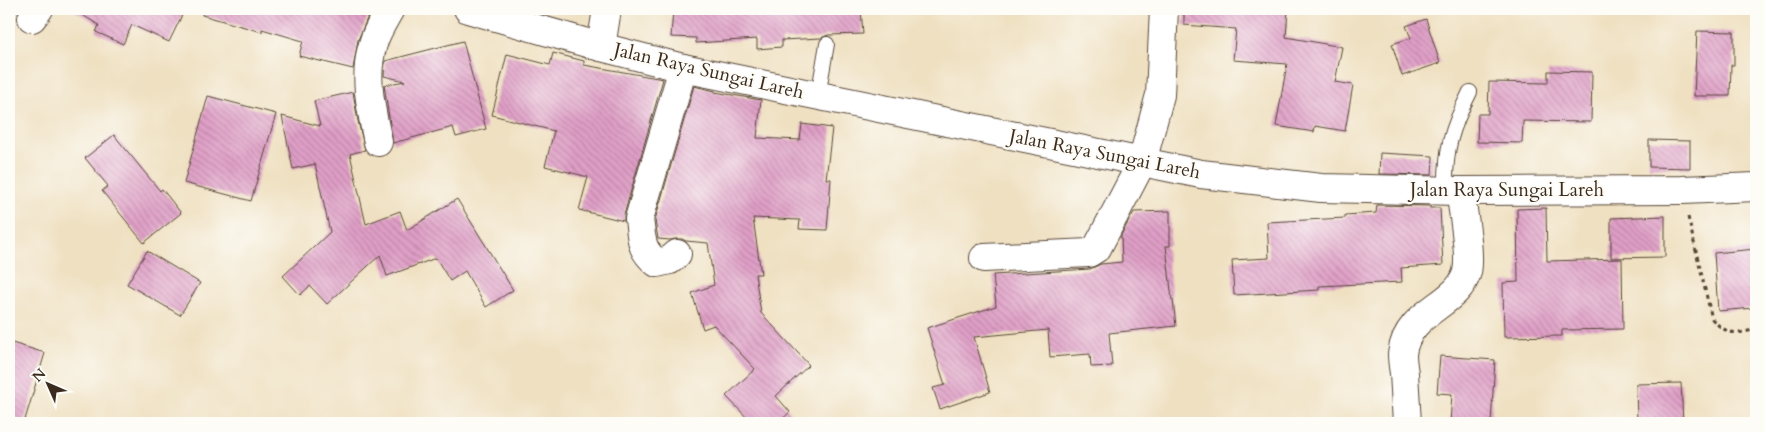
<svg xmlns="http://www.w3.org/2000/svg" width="1765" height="432" font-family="Cardo,serif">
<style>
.building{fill:url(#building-back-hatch)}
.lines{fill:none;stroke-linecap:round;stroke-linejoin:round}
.service-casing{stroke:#564536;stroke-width:16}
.minor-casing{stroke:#564536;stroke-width:30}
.tertiary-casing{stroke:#564536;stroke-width:30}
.path{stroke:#564536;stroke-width:3;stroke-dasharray:4 4;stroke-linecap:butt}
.service{stroke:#fff;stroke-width:14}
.minor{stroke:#fff;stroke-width:28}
.tertiary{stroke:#fff;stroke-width:28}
.labels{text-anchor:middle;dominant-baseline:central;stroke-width:4.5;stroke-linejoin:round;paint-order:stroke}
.street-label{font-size:19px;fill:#3b2a1e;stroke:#fdfcf7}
</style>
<defs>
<pattern id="building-back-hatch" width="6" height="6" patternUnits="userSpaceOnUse" patternTransform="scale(1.25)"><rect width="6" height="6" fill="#e09fc7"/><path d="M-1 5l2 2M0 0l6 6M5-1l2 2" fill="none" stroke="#b782a1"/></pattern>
</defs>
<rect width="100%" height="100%" fill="#fdfcf7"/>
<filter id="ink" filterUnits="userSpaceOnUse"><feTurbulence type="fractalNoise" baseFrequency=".02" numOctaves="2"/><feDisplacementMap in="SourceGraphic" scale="10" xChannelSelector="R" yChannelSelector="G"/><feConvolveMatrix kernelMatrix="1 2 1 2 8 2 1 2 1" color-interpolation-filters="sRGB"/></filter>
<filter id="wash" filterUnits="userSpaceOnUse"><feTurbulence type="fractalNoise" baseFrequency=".0096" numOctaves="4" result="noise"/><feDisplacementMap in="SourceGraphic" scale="20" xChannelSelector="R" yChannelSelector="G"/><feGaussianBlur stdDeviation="1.12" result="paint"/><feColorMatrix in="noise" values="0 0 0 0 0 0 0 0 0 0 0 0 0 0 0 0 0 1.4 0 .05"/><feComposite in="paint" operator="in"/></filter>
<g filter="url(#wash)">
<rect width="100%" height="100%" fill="#efe0c1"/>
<g id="blocks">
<path class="building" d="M72,9H185L169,42L132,25L123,44L96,32L99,25Z
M203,9H345L369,14L358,40L353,69L299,56L303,41L262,29V32L202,15Z
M673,9H861L863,34L828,35L821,38L782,40V47L757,49V39L696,43V38L671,37Z
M1184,9H1288L1286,37L1342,47L1335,82L1353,85L1345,131L1315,126L1314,132L1276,126L1287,64L1233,60L1236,29L1184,25Z
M1426,19L1440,63L1402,76L1392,44L1411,38L1406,26Z
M1697,31L1734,32V65H1731L1730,96H1694Z
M463,41L486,129L456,137L453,127L393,143L384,85L405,81L384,76L385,61Z
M553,53L584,61V65L663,79L624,215V221L579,210L588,177L545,166L554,131L492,115L507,54L550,65Z
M1548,71L1592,72L1591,122L1523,121L1522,143L1477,142L1478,114H1488L1489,82L1548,83Z
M694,86L715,91V92L761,100L757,138L800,140L802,124L832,128L826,179H831L827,230L799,229L800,220L753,218L761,274H755L761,313L809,365L776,396L790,412L778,423H752L726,396L755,369L714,325L703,329L692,293L714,285L708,243L686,241L682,239H675L670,240L658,239L655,220Z
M353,92L358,121L365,150L350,154L366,224L400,211L407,230L457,199L513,290L486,307L465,271L450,281L436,258L387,276L380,255L327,304L310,286L300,295L283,276L330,232L315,164L293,169L282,116L320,126L314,101Z
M208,96L276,114L251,201L184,183Z
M114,135L160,191L162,189L181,213L144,243L102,191L108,186L85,158Z
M1649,140L1690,141V168L1649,167Z
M1380,153L1433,156L1432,175L1379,174Z
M1377,205L1430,206V208H1440L1443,265L1401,268L1402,282L1319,286V290L1234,295L1232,260L1269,258L1267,222L1345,218V215L1376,213Z
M1546,208L1547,261L1622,259L1623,329L1562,330V336L1504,337L1503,283L1518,282L1517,209Z
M1170,211V246H1166L1172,300H1173L1176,326L1109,333L1112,366L1091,367L1090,354L1050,357L1048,330L974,337L990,392L940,409L933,388L945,385L927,328L996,306L993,275L1090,269L1101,264L1122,262L1121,235L1134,212Z
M1665,216V257L1611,258V218Z
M1756,249V296H1753L1754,308L1718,311L1714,253Z
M147,251L200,283L180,315L127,284Z
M9,342L45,353L24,423H9Z
M1440,356L1495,360L1491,423H1450L1452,394L1437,393Z
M1681,383L1683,423H1637L1636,384Z"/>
</g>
</g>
<g filter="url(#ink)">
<use href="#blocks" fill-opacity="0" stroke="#564536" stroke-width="1"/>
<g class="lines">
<g class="service-casing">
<path id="service" d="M818,96L827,44
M1446,191C1445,150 1451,129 1470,92"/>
</g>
<g class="minor-casing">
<path id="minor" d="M32,18L39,9
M601,47L607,9
M378,142C371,109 363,77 373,44C376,32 384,20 390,9
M677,254L670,260L657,263C640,249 642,240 639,219L683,68
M984,258L1089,253L1097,248L1142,162L1160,95L1164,9
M1407,423C1406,407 1405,390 1404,373C1403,367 1402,360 1402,354C1407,310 1458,306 1467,272C1471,254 1463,211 1460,191"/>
</g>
<g class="tertiary-casing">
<path id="tertiary" d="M468,9L601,47L683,68L1201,174L1321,188L1460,191L1682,190L1756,187"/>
</g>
<path class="path" d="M1688,217L1712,319C1727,335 1736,335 1756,329"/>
<use href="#service" class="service"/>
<use href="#minor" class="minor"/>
<use href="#tertiary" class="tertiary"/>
</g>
</g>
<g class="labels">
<g class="street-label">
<text transform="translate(709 71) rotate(13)">Jalan Raya Sungai Lareh</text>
<text transform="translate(1105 154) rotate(11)">Jalan Raya Sungai Lareh</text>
<text x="1507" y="190">Jalan Raya Sungai Lareh</text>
</g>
</g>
<rect width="1765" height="432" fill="none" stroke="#fdfcf7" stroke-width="30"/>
<g transform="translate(48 384) rotate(315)" stroke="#fdfcf7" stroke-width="4" paint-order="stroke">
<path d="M0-4L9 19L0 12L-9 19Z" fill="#3b2a1e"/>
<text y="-8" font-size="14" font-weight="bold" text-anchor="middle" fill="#3b2a1e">N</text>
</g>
</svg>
